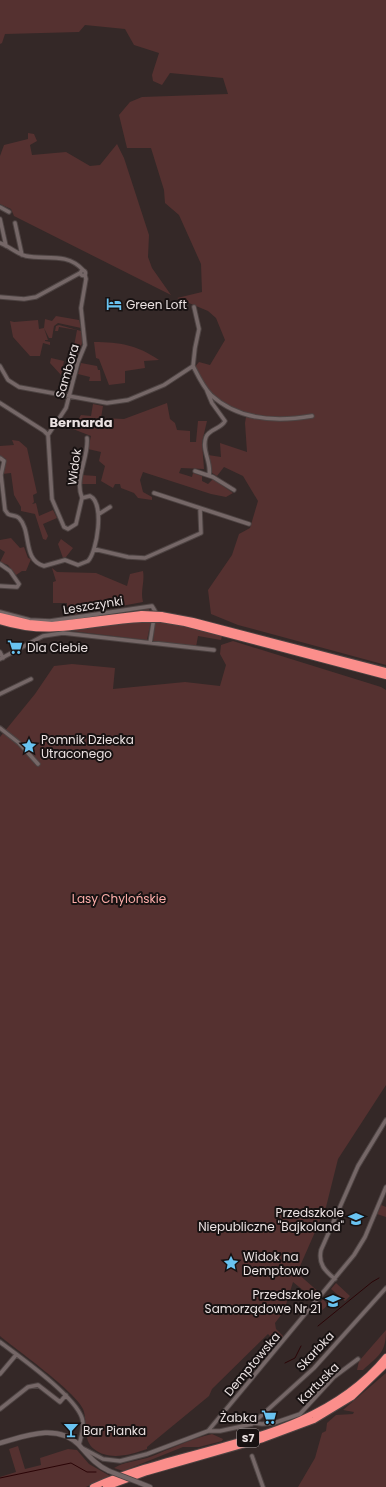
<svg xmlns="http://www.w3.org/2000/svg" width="386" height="1487" font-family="Poppins,sans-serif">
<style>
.green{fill:#553130}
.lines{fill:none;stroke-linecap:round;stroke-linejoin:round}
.stream{stroke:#2a0406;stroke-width:1}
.street-casing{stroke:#4d4342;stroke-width:5.5}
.secondary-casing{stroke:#4d4342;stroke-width:6}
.highway-casing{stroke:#4d4342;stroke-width:8}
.street{stroke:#756767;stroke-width:3.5}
.secondary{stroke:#756767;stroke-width:4.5}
.highway{stroke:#fb8e8b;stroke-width:6}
.secondary-bridge-casing{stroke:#4d4342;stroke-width:6;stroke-linecap:butt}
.highway-bridge-casing{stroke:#4d4342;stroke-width:8;stroke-linecap:butt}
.secondary-bridge{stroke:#756767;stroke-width:4.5}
.highway-bridge{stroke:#fb8e8b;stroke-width:6}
.labels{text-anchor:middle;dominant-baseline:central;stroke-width:4;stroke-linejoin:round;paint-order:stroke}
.shield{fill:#181212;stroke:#aca4a4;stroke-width:1}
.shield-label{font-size:11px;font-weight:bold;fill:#ebe2e2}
.poi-label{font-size:12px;fill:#ebe2e2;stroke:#181212;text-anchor:start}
.street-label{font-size:12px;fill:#ebe2e2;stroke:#181212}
.park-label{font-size:12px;fill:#fcada9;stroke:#181212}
.neighbourhood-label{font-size:13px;font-weight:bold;fill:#ebe2e2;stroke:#181212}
</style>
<rect width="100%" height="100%" fill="#342827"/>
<path class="green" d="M0,0H386V665L238,625L211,614L208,590L232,555L239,534L250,528L258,501L243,476L224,467L217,476L212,473L208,455L221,457L220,443L247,452L245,423L246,417L252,418L253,416C236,411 220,402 208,389C203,382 199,374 194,368L199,362L210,365L225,340L216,318L208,311L177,298L202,292L201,264L179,215L165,203L164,190L151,148H127L119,115L130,102L142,97L228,94L223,78L170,73L162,85L153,81L152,75L159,53L134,45L125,29L85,25L79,32L5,34L2,43L0,44Z
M28,133L34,134L37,141L30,145L32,155L66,152L90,166L100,165L117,144L124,158L149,235L148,257L152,268L171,295L14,216L11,209L0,204V156L4,145L28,139Z
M56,316L79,320L81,328L58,323L54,326L52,338H49L44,328L45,319L52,321Z
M38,320L39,329L44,328L48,340H45V341L50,342V345L43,343L40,356H30L13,337L10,321L14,322Z
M59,325L81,331L83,341L78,353L76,351L78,354L76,357H72L77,330L59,327L58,331H55L56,326Z
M94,342C120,342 137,345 159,360L144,361L145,368L125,371V383L109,385L99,359L96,358Z
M51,358L64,361L61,375L50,363Z
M81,363L97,366L98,370H100L101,381H89L90,377L78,374Z
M167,403L170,419L175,423L177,430L190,431V442H196L198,421H207L202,442L204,469L181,468L179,473L192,477L193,473L202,476V481L208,484L213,479L233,493L226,497L211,494L143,472L140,480L143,492L152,497V500L138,498L134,493L121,488L120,484H115L113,488L101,481L105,466L99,461L101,452L88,449L91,436L73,429L81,415L91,416L93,404L103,406L101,418L124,419Z
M12,440L19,441L27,448L37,493L33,495L34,502L32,504L36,503L39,516L53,510L57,518L43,524L48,536L46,540L43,539L35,514L21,511V507L14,495L11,473L2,474L6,459L0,456V446L14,445Z
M82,475L96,476V484H82Z
M11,538L20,548L24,547L28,558L31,559L26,571H22L16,575L8,565L0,562L5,552L0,549V540Z
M61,539L73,548L66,557L63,558L58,544Z
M52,568L57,572L96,573L127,586L130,574L143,571C145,582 140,591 143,602L67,616V603H53V582L56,581Z
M149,608V612L68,621Z
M151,621L147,640L71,631L119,623Z
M155,622L184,626L222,636L221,640L198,636L196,647L153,642Z
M233,641L381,687L386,690V1085L338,1159L326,1207L297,1273L320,1293L315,1300L293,1282L284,1311L275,1323L276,1329L284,1337L278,1344L268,1334L212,1389L209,1396L147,1447V1449C130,1455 109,1461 94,1449C82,1440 88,1421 83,1409C76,1392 17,1350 0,1336V737L35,694L54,666L72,664L115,668L113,689L185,682L220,686L226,665L220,654L221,645Z
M381,1205L386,1207V1217L377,1214Z
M336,1283L350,1296L345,1301L331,1289Z
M323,1299L328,1305L319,1313L314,1310Z
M386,1330C386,1353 379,1355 363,1370H357L359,1361Z
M386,1373V1487H298L315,1458L322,1433L326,1431L327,1423L336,1415L353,1414L354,1412L343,1410Z
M212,1434L223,1439L222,1441L199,1447H183L123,1471L114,1468C124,1462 136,1461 147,1458C169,1450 189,1439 212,1434Z
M18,1446L25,1469L41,1465L40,1458L68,1449L77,1450L89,1464L110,1476L86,1487H0V1477L16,1472L9,1449Z"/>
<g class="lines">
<path class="stream" d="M318,1326L372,1282L379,1278
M285,1363L295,1358L301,1346
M231,1416L235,1413
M0,1478L71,1463L87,1472H96"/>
<g class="street-casing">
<path id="street" d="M0,207L9,212
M0,219L6,246
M15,223L22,255
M0,243C9,246 17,254 26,256C45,260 67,252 83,270
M80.5 273a2.5 2.5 0 1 1 5 0a2.5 2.5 0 1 1-5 0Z
M0,297L24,299L36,297L80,273
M0,366L8,380L19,387L107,403L128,400L164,385L193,366C198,376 203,387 211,395C239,421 277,422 312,416
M193,366L195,348L199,329L194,307
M207,391L212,403L225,421C221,429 209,429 206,437C201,450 212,463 209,475
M0,403L44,431L48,435L52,499L64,527L68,529L76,524L82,498L90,496C105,503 97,552 88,561L78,565L65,560L44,566C22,560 32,531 19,518C16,515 11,516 8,514L5,510L1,475L4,461L0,458
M48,435L66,408L78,362L85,345L81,308L86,279L85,275
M195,471L213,477L234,490
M154,493L249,524
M82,498C74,478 89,458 87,438
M99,514L110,507
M94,549L128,557L145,558L201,533L200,508
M0,564L10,571L19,584L17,587L0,586
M0,612L30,620L50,621L152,606L155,611L150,643
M0,652L3,658
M0,659L43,636L63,633L214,650
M0,694L31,679
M0,728L19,743L38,764
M335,1279C325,1271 318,1264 321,1250L358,1166L386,1120
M0,1342C21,1358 74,1395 82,1418C85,1428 81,1436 79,1445
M0,1374L16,1355
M0,1409L28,1387L38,1385L60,1402L66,1395
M254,1423L262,1424L274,1423L300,1414L334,1377L358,1359
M208,1431L354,1255L365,1237L386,1187
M84,1449L103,1459L120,1461L147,1454L208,1431H220L252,1424L314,1368L386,1288
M252,1456L263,1487"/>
</g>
<g class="secondary-casing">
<path id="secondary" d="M0,1443C25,1436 57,1423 79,1445C89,1456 96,1465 109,1471
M140,1483L150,1487"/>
</g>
<g class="highway-casing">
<path id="highway" d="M161,615L193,621L386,671
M0,616L29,623L52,625L142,614
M161,619L185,623L386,676
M0,621C53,638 91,621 142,619
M93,1487C190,1443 314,1445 386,1357
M106,1487L147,1472L263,1439L314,1420L352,1397L386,1364"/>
</g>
<use href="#street" class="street"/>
<use href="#secondary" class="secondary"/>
<use href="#highway" class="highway"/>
<g class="secondary-bridge-casing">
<path id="secondary-bridge" d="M109,1471L140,1483"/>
</g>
<g class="highway-bridge-casing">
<path id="highway-bridge" d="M142,614L161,615
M142,619H161"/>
</g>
<use href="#secondary-bridge" class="secondary-bridge"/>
<use href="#highway-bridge" class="highway-bridge"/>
</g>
<defs>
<g id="hotel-bare" transform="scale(1.2)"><path d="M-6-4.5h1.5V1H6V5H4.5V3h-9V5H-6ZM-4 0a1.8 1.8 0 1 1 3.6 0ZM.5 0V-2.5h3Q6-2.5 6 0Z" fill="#69c3f1" stroke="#181212" stroke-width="2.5" paint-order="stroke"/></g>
<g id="supermarket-bare" transform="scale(1.2)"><path d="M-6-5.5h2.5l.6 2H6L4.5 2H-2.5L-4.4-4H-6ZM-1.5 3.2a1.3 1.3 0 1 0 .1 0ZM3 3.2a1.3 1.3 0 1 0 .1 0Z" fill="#69c3f1" stroke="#181212" stroke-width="2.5" paint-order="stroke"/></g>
<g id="sight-bare" transform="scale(1.2)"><path d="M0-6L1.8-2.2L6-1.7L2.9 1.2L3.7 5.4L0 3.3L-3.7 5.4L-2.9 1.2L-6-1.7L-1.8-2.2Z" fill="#69c3f1" stroke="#181212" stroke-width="2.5" paint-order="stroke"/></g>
<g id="school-bare" transform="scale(1.2)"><path d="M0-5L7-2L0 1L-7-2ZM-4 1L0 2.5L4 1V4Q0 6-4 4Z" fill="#69c3f1" stroke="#181212" stroke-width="2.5" paint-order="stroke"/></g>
<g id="bar-bare" transform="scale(1.2)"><path d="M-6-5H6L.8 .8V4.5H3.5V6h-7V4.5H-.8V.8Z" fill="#69c3f1" stroke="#181212" stroke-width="2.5" paint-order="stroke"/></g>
</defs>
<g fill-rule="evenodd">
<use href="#hotel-bare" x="114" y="304"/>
<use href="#supermarket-bare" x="15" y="647"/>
<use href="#sight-bare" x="29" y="746"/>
<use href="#school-bare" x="356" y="1219"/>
<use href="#sight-bare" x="231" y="1263"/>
<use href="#school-bare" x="333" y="1301"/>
<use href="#supermarket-bare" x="269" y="1417"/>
<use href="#bar-bare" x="71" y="1430"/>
</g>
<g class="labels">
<rect class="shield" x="237" y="1429" width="22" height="18" rx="3"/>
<g class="shield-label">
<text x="248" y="1438">S7</text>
</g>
<g class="poi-label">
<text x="126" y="304">Green Loft</text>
<text x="27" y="647">Dla Ciebie</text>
<text x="41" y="739">Pomnik Dziecka<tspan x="41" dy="14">Utraconego</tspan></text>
<text x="344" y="1212" text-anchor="end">Przedszkole<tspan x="344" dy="14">Niepubliczne "Bajkoland"</tspan></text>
<text x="243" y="1256">Widok na<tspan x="243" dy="14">Demptowo</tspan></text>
<text x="321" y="1294" text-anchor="end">Przedszkole<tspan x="321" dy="14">Samorządowe Nr 21</tspan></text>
<text x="257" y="1417" text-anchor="end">Żabka</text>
<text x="83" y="1430">Bar Pianka</text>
</g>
<g class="street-label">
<text transform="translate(67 371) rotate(-74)">Sambora</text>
<text transform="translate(74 467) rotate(-82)">Widok</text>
<text transform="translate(93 605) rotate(-9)">Leszczynki</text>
<text transform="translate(315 1351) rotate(-47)">Skarbka</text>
<text transform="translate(252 1364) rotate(-50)">Demptowska</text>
<text transform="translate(318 1383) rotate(-45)">Kartuska</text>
</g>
<g class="park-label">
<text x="119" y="898">Lasy Chylońskie</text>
</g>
<g class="neighbourhood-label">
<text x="81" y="422">Bernarda</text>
</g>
</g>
</svg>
